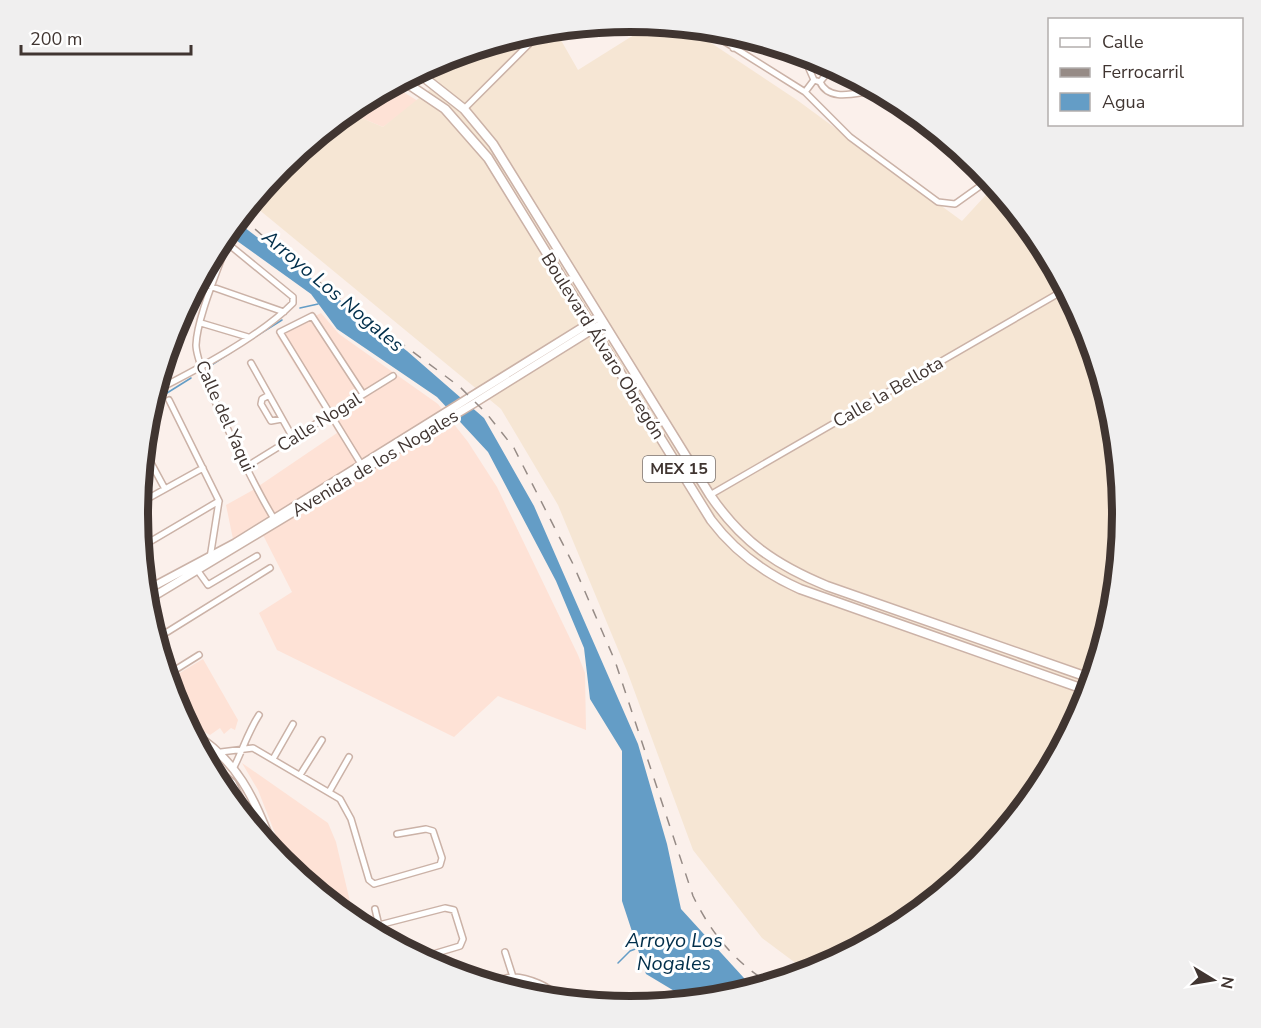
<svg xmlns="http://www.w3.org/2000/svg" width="1261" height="1028" font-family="'Nunito Sans',sans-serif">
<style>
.built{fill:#fee2d6}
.industrial{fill:#f6e6d4}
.water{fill:#649dc6}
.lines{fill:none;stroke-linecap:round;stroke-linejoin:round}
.stream{stroke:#649dc6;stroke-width:1.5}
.minor-casing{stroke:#cbb2a7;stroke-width:8}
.major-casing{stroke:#cbb2a7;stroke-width:10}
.highway-casing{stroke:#cbb2a7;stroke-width:11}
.minor{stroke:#fff;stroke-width:5}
.major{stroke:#fff;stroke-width:7}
.highway{stroke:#fff;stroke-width:8}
.rail{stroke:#968b86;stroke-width:1.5;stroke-dasharray:10 10;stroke-linecap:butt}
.labels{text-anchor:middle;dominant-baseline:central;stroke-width:6;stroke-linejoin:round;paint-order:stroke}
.shield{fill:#fff;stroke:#79726f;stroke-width:1.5}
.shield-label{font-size:16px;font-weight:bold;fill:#403531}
.street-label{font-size:18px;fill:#403531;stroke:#fff}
.water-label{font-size:20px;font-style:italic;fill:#002e4a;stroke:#fff}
.rim{fill:none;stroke:#403531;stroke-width:8}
</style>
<rect width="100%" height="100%" fill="#fbf0eb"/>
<path class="built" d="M392,85L418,101L383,127L347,112Z
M321,313L339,334L438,404L468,442L497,487L578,655L585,673L586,730L498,696L454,737L277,650L259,613L292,592L264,537L253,526L233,539L226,505L253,490L337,433L277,336Z
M203,659L238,720L235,730L231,728L224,734L220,728L210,735L186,722L175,702L168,680Z
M242,763L328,823L336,842L355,923L289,869L258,790Z"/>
<path class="industrial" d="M653,23L687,27L797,100L962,221L995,185L1041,240L1086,326L1114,418L1123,514L1114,611L1086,703L1040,788L979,863L904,924L809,973L762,938L693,850L627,671L558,505L501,409L251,203L282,165L347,112L383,127L439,82L419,71L442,58L535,30L554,28L578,70Z"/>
<path class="water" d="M236,221L407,351L484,418L534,506L638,744L667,844L681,909L754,989L726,998L691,1001L646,974L622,901V751L590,699L584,648L556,581L488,452L437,397L337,329L311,294L233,238L227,232Z"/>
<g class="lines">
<path class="stream" d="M300,308L318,304
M252,339L282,320
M210,366L233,351
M151,403L191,378
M618,963L630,951L638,948"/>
<g class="minor-casing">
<path id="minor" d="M703,28L805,92L850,137L938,202L955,204L990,179
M733,48L747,37
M802,53L814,80
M820,82C829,102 855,93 873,91
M805,92L814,80L820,82L833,66
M464,109L544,29
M227,243C218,270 197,318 196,345C196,371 259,495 276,522
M198,282L284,312
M201,323L248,337
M251,363L293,438
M155,391C196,370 261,336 293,303V297L227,243L220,240
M269,395L262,399L261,404L271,421L282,419
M169,400L219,501L210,558
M144,450L165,489
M361,464L280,332L312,316L363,394
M246,467L393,376
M710,495L1066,289
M138,504L203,468
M141,547L219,501
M198,571L208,585L257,556
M156,639L270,568
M167,675L199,655
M221,752L253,748L340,799L351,819L369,880L374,884L440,865L442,858L433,831L426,829L397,834
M273,759L293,724
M234,767C243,749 248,732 259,715
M300,775L322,740
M329,792L349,757
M375,909L382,938
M379,925L445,908L454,910L463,939L460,946L420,958
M505,952L513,977
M487,983C495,981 504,978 512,977C524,976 556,987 557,1000
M607,1005L610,997"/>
</g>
<g class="major-casing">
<path id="major" d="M145,591L235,543L599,317
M146,601L473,404L603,323
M190,731C242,763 255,802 277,856
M205,759L232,783L256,831"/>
</g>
<g class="highway-casing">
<path id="highway" d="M417,72L464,109L493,144L710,495C742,542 776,565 827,586L1093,679
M402,80L445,109L488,158L711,520C735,552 764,573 800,589L1089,691"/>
</g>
<use href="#minor" class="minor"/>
<use href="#major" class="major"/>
<use href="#highway" class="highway"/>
<path class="rail" d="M240,216L294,263L460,387L487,414L514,448L573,564L615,661L693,896C711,933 735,963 771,984"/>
</g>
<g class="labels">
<rect class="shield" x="643" y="456" width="72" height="26" rx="4.5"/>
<g class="shield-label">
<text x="679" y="469">MEX 15</text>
</g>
<g class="street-label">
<text transform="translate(603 346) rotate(58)">Boulevard Álvaro Obregón</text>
<text transform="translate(888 392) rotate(-30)">Calle la Bellota</text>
<text transform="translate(225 416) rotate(66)">Calle del Yaqui</text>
<text transform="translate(319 422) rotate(-32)">Calle Nogal</text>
<text transform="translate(375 463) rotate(-31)">Avenida de los Nogales</text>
</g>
<g class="water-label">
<text transform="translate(333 291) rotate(40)">Arroyo Los Nogales</text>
<text x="674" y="940">Arroyo Los<tspan x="674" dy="23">Nogales</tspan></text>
</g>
</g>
<path d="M0 0H1261V1028H0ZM148 514a482 482 0 1 1 964 0a482 482 0 1 1-964 0Z" fill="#f0efef" fill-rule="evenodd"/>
<path class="rim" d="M148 514a482 482 0 1 1 964 0a482 482 0 1 1-964 0Z"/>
<rect x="1048" y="18" width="195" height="108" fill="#ffffff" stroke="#b3aead" stroke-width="1.5"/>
<rect x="1060" y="38" width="30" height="9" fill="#ffffff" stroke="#b3aead" stroke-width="1.5"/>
<text x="1102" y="48" font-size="18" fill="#403531">Calle</text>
<rect x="1060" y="68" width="30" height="9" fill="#968b86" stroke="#b3aead" stroke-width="1.5"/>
<text x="1102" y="78" font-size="18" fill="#403531">Ferrocarril</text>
<rect x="1060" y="93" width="30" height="18" fill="#649dc6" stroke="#b3aead" stroke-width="1.5"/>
<text x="1102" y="108" font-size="18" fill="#403531">Agua</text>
<g transform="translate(1213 980) rotate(101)" stroke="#ffffff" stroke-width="4.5" paint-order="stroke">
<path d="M0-4.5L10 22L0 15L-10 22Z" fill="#403531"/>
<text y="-9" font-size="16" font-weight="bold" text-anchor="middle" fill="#403531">N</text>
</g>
<path d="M21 45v9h170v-9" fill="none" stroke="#403531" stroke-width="3"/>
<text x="30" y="45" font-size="18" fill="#403531" stroke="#ffffff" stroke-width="4.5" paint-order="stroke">200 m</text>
</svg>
